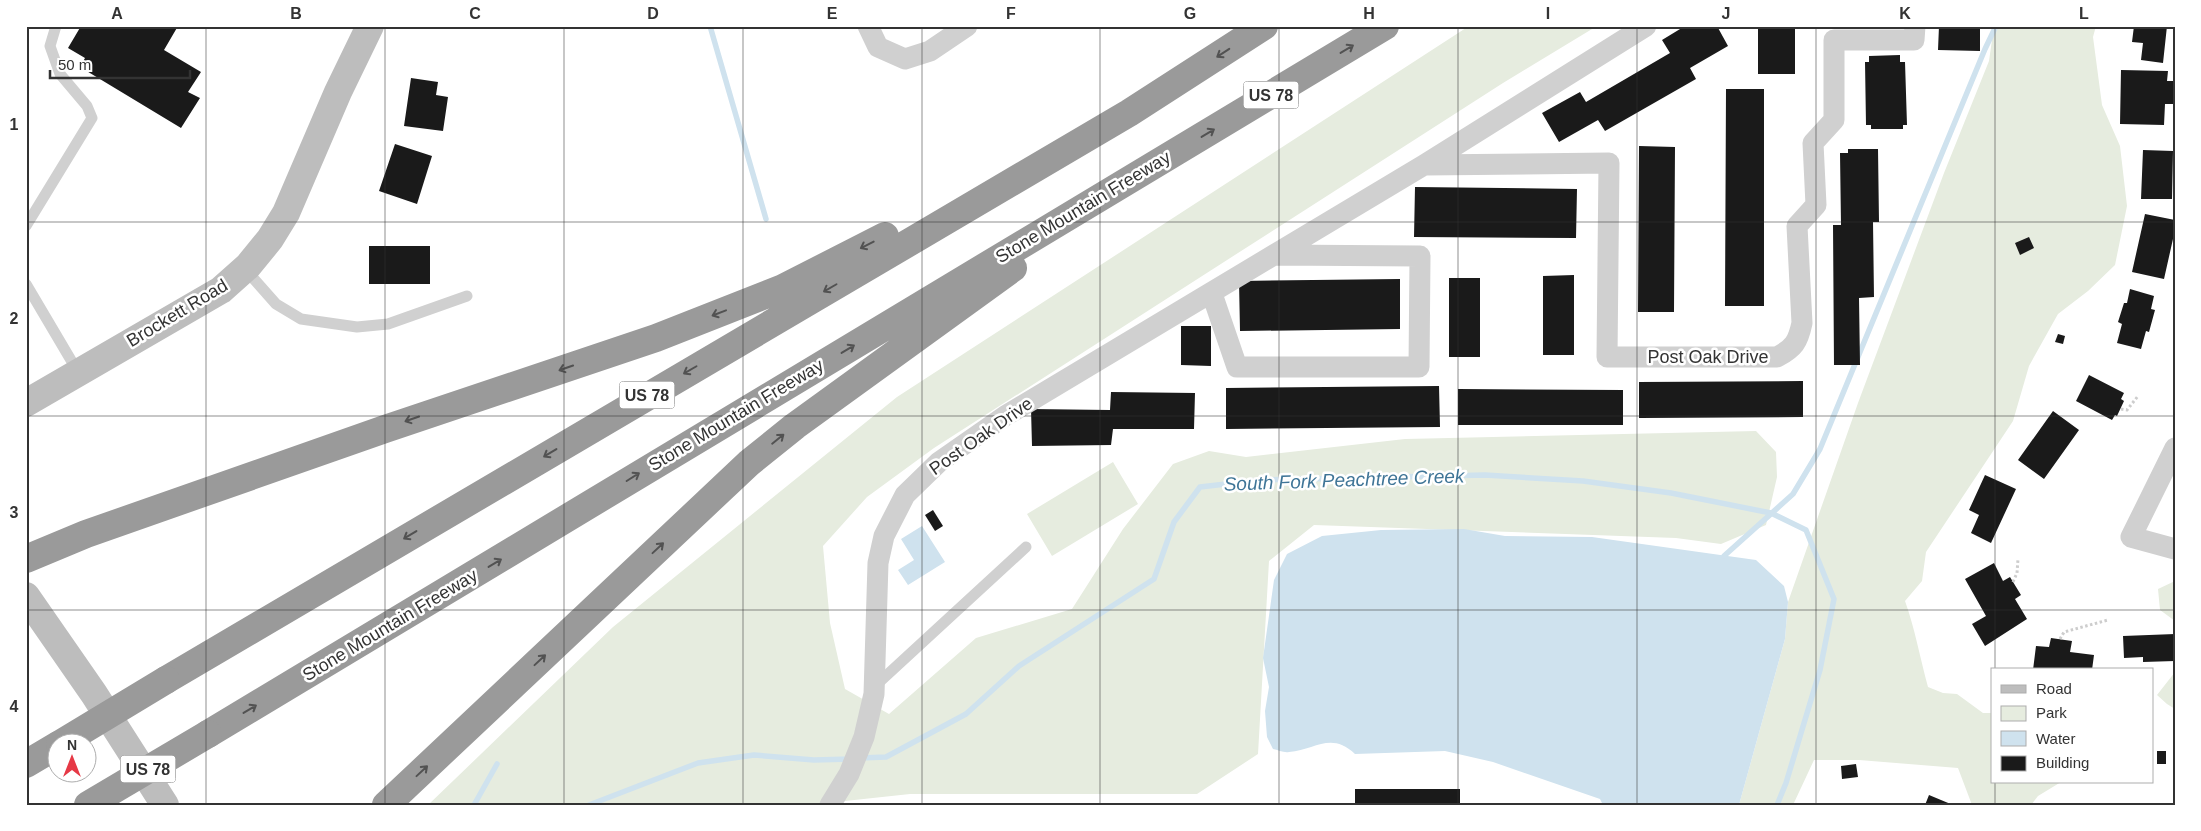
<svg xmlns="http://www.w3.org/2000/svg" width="2201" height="831" font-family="Helvetica,sans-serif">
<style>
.green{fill:#e6ecdf}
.water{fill:#cfe2ee}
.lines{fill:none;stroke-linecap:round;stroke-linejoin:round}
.stream{stroke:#cfe2ee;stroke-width:5.5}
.building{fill:#1a1a1a}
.path{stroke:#cdcdcd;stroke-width:3;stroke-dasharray:2.5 2.5;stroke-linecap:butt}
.lane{stroke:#d0d0d0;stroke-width:11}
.street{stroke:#d0d0d0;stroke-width:21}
.secondary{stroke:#bdbdbd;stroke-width:28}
.highway{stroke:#9a9a9a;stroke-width:28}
.highway-bridge{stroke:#9a9a9a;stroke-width:28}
.oneway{stroke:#525252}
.grid{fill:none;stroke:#333;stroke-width:1;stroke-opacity:0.55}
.labels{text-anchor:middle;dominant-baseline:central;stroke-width:5;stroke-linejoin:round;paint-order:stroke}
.shield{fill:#fff;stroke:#707070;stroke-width:1}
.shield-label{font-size:16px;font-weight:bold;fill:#333}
.street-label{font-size:18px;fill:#333;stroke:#fff}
.water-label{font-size:19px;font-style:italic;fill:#3f7597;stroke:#fff}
.neatline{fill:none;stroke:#333;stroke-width:2}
.grid-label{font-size:16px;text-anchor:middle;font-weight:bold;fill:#333}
</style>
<rect width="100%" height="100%" fill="#fff"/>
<path class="green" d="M1469,26H1597L1503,83L934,448L867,497L823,546L830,623L845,689L889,714L976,638L1072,609L1123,529L1173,464L1209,451L1246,457L1405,439L1756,431L1776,452L1777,477L1766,525L1721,544L1676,538L1314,525L1269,561L1258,754L1197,794H910L808,805H428L613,627L897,397Z
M1994,26H2096L2093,37L2102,105L2120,146L2127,206L2115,265L2088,291L2058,314L2029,366L2013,421L1926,552L1922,581L1905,601C1915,629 1920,658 1928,687L1943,693L1957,694L1983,713H1992V782H2061L2038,796L2031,805H1972L1958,768L1859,760H1814L1793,805H1739L1785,639L1788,602L1858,403L1944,173L1989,61Z
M1113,462L1138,504L1052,556L1027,514Z
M2175,581V621L2160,610L2158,589Z
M2175,672V709L2167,704L2157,695Z"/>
<path class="water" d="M922,526L945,562L908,585L898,570L914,560L901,539Z
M1464,529L1505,536L1592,537L1756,560L1784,586L1788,602L1785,639L1739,805H1603L1600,799L1493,762L1445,751L1355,754C1331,731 1315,750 1289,752C1284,753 1278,750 1273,749L1267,737L1265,711L1269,687L1263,658L1274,580L1287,554L1322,536L1381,530Z"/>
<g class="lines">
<path class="stream" d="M710,26L766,219
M1724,556L1793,494L1820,449L1985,49L1996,26
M860,758L886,757L966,714L1019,666L1154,579L1174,522L1200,487L1261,480L1485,475L1583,481L1671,493L1771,513L1806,530L1834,599L1820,670L1786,783L1777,805
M474,805L497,764
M589,805L698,763L754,755L814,760L851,759"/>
</g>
<path class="building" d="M81,26H132L135,28L136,26H178L164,50L201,72L188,92L200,98L181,128L80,67L85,58L68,48Z
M1685,26H1717L1728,46L1690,68L1696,79L1605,131L1598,120L1559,142L1542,113L1580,92L1586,102L1670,53L1662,40Z
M1758,26H1795V74H1758Z
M1939,26H1980V51L1938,50Z
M2134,26H2167L2163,63L2141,60L2143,43L2132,42Z
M1900,55V62H1905L1907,125H1903V129H1871V125H1866L1865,62H1869V56Z
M2121,70L2168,71L2167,81H2175V104H2165L2164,125L2120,124Z
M411,78L438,82L436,95L448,97L443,131L404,126Z
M1726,89H1764V306H1725Z
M395,144L432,156L417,204L379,191Z
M1639,146L1675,147L1674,312H1638Z
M1848,149H1878L1879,222H1873L1874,297L1859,298L1860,365H1834L1833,225H1841L1840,153H1848Z
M2143,150L2173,151L2172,199H2141Z
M1415,187L1577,189L1576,238L1414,237Z
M2145,214L2175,220V230L2164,279L2132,272Z
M2029,237L2034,248L2020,255L2015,243Z
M369,246H430V284H369Z
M1574,275V355H1543V276Z
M1449,278H1480V357H1449Z
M1400,279V329L1240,331L1239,281Z
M2130,289L2154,296L2151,309L2155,310L2149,332L2146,331L2141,349L2117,343L2122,324L2118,322L2124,303H2127Z
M1181,326H1211V366L1181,365Z
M2058,334L2065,336L2063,344L2055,342Z
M2089,375L2124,393L2121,399L2124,401L2117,416L2115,415L2112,420L2076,401Z
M1803,381V417L1639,418V382Z
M1439,386L1440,427L1226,429V388Z
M1458,389L1623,390V425H1458Z
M1111,392L1195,393L1194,429H1113L1111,445L1032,446L1031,409L1110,410Z
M2053,411L2079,430L2044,479L2018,460Z
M1985,475L2016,489L1991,543L1971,533L1979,515L1969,510Z
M933,510L943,526L935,531L925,515Z
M1994,563L2003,581L2010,577L2021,595L2015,599L2027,619L1985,646L1972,624L1986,616L1965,579Z
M2175,634V661L2143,662V657L2124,658L2123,636Z
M2051,638L2072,641L2070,652L2094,655L2092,670H2033L2036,646L2049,647Z
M2157,751H2166V764H2157Z
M1856,764L1858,777L1842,779L1841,766Z
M1355,789H1460V805H1355Z
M1929,795L1953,805H1925Z"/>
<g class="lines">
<path class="path" d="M2121,409L2127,410L2138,396
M2013,582L2017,573L2018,559
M2060,639L2064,632L2108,620"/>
<path class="lane" d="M26,226L92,118L87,106L60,74L50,46L56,26
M245,269L276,304L301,319L357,327L388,324L467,296
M26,284L78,372
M875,686L1026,547"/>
<path class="street" d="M868,26L878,47L905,59L930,51L967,26
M1425,165L1609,163L1607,357H1777C1794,348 1798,342 1802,323L1797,226L1816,205L1813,143L1834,120V40H1914L1915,26
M1212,294L1237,367H1419L1420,256L1275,255
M2175,448L2131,537L2175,549
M830,805L849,774L864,737L874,694L878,563L884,536L905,495L939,462L1005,416L1424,165L1646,26"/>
<path class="secondary" d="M26,403L221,290L248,266L270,239L286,213L338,92L370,26
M26,596L94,694L165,805"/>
<path class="highway" d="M26,559L86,534L385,429L656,338L783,288L885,236
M166,680L1129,113L1264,26
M208,734L1385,26
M26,764L58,745
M386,805L749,463L795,426L1013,268"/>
<path class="highway-bridge" d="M60,744L166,680
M88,805L208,734"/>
</g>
<defs><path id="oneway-shaft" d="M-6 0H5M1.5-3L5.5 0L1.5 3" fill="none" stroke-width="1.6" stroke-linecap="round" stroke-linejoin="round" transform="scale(1.25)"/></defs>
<g class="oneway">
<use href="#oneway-shaft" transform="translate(1347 49) rotate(-31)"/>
<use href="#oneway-shaft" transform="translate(1223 53) rotate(147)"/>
<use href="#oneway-shaft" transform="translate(1208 133) rotate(-31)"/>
<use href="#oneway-shaft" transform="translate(867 245) rotate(153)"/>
<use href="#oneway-shaft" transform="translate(830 288) rotate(150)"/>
<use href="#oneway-shaft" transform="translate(719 313) rotate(159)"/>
<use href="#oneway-shaft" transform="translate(848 349) rotate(-31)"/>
<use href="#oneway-shaft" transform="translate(566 368) rotate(161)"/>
<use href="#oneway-shaft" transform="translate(690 370) rotate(150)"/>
<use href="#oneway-shaft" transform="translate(412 419) rotate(161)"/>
<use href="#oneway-shaft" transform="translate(778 439) rotate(-39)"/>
<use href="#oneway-shaft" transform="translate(550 453) rotate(149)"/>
<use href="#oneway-shaft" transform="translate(633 477) rotate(-32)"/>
<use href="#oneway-shaft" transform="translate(410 535) rotate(149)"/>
<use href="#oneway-shaft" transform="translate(658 548) rotate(-43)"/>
<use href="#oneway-shaft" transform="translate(495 563) rotate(-31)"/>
<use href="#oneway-shaft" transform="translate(540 660) rotate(-43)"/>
<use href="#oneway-shaft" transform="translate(250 709) rotate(-31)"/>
<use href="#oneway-shaft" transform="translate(422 771) rotate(-43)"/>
</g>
<path class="grid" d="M206,26V805M385,26V805M564,26V805M743,26V805M922,26V805M1100,26V805M1279,26V805M1458,26V805M1637,26V805M1816,26V805M1995,26V670M26,222H2175M26,416H2175M26,610H2175M1995,782V805"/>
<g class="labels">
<g class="shield">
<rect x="1243.5" y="81.5" width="55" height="27" rx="4"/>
<rect x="619.5" y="381.5" width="55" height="27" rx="4"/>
<rect x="120.5" y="755.5" width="55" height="27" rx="4"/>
</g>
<g class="shield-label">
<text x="1271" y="95">US 78</text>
<text x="647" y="395">US 78</text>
<text x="148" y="769">US 78</text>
</g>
<g class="street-label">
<text transform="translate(1083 207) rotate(-31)">Stone Mountain Freeway</text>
<text transform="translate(177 313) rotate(-31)">Brockett Road</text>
<text x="1708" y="357">Post Oak Drive</text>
<text transform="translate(736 415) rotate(-31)">Stone Mountain Freeway</text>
<text transform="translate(981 436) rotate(-35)">Post Oak Drive</text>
<text transform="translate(390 625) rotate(-31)">Stone Mountain Freeway</text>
</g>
<g class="water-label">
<text transform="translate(1344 480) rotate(-2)">South Fork Peachtree Creek</text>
</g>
</g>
<rect width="2201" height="831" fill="none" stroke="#ffffff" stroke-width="55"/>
<rect x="1991" y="668" width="162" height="115" fill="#ffffff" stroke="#adadad"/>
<rect x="2001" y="685" width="25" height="8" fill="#bdbdbd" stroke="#adadad"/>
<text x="2036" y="694" font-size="15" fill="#333333">Road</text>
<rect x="2001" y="706" width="25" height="15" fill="#e6ecdf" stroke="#adadad"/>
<text x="2036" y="718" font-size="15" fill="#333333">Park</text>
<rect x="2001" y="731" width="25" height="15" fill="#cfe2ee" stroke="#adadad"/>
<text x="2036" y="744" font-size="15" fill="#333333">Water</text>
<rect x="2001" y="756" width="25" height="15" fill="#1a1a1a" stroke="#adadad"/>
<text x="2036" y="768" font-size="15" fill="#333333">Building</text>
<g transform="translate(72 758)"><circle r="24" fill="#ffffff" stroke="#adadad"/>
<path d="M0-4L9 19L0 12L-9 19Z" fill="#e63946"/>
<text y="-8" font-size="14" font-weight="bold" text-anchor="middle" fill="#333333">N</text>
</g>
<path d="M50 70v8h140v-8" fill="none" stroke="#333333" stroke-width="2.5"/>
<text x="58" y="70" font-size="15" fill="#333333" stroke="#ffffff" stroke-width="4" paint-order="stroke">50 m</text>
<rect x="28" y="28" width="2146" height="776" class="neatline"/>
<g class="grid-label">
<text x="117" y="19">A</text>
<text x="296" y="19">B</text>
<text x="475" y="19">C</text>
<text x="653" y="19">D</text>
<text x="832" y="19">E</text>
<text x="1011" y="19">F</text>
<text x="1190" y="19">G</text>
<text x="1369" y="19">H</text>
<text x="1548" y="19">I</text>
<text x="1726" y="19">J</text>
<text x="1905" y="19">K</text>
<text x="2084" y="19">L</text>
<text x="14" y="130">1</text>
<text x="14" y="324">2</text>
<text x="14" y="518">3</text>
<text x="14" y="712">4</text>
</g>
</svg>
